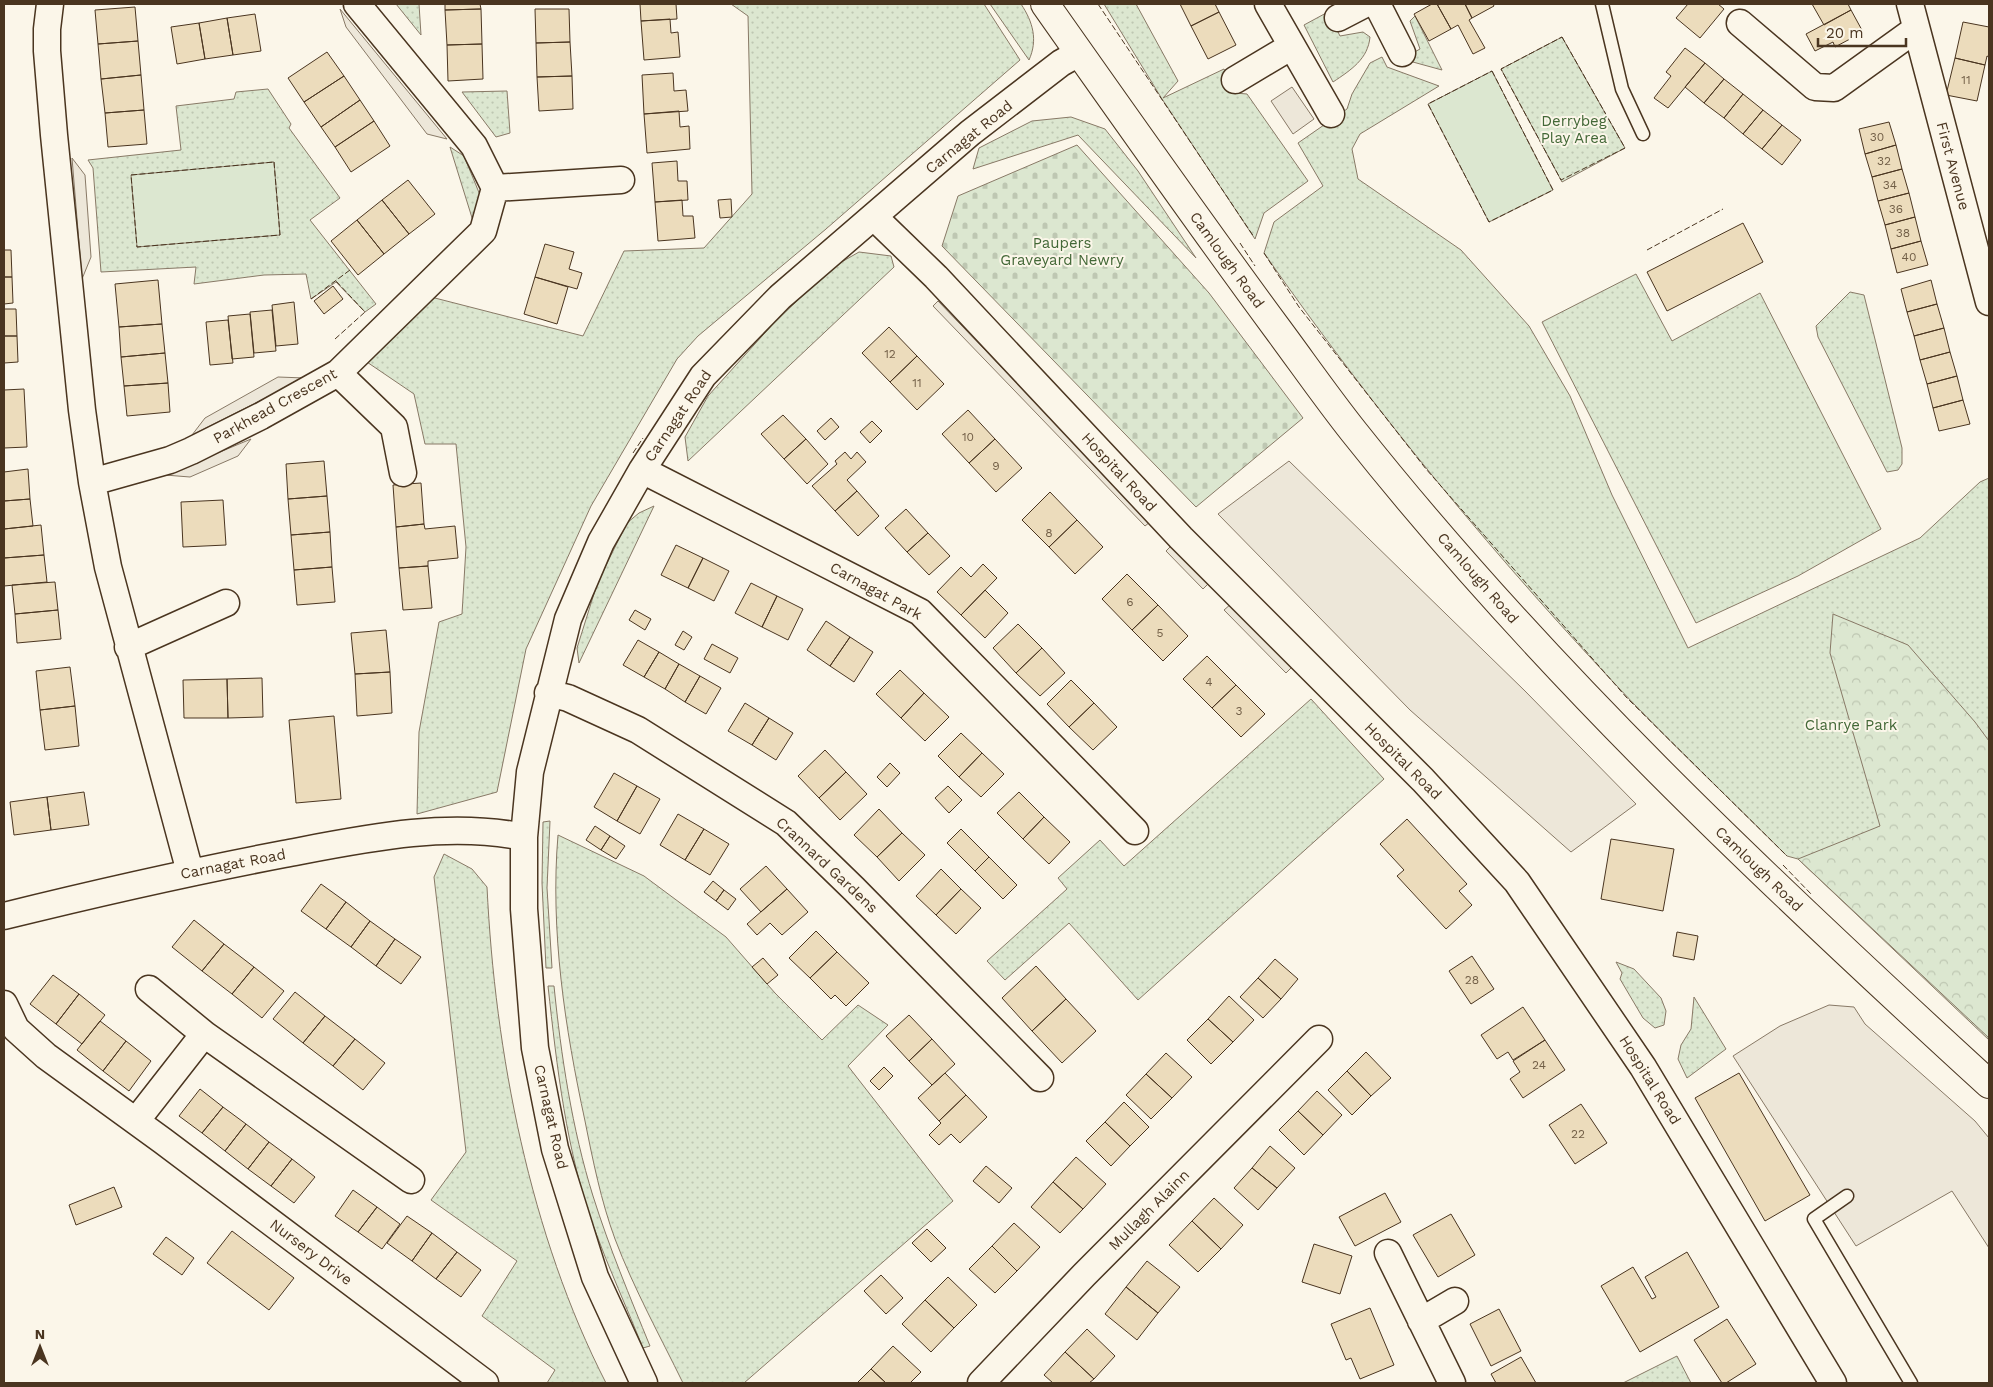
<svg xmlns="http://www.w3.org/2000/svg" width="1993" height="1387" font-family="'Work Sans',sans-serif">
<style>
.grass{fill:url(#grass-dots);stroke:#887966}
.forest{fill:url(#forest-crowns);stroke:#887966}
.cemetery{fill:url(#cemetery-stones);stroke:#887966}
.pitch{fill:#dce7d0;stroke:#887966}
.parking{fill:#ede7d9;stroke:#887966}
.building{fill:#ecdcbc;stroke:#4a3520}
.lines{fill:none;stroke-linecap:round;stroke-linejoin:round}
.service-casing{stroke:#4a3520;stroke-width:15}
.minor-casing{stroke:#4a3520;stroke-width:29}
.primary-casing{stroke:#4a3520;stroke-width:30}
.service{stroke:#fbf6e9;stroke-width:12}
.minor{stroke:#fbf6e9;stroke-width:26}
.primary{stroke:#fbf6e9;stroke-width:28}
.fence{stroke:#4a3520;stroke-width:1;stroke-dasharray:6 2.5;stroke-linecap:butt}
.labels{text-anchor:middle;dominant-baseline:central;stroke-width:4;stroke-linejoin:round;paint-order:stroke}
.number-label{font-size:12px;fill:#725f47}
.park-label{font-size:15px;fill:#436837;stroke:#fbf6e9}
.street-label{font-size:15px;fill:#4a3520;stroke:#fbf6e9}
</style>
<defs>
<pattern id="grass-dots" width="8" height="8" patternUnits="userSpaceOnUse" patternTransform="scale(1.25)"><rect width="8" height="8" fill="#dce7d0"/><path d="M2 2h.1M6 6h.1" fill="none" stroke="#bec7b2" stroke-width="1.8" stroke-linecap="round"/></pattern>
<pattern id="forest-crowns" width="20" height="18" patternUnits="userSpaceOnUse" patternTransform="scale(1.25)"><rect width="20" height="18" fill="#dce7d0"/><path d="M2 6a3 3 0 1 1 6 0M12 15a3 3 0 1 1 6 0" fill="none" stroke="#bec7b2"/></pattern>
<pattern id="cemetery-stones" width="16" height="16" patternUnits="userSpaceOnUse" patternTransform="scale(1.25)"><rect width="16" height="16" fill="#dce7d0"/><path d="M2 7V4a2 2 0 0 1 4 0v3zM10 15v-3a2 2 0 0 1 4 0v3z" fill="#bec7b2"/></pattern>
</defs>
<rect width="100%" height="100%" fill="#fbf6e9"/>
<path class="grass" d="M396,4H419L421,35Z
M731,4H984L1020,60L826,229L698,336L677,359L591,506L526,649L497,792L417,814L419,732L439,622L462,614L466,547L456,444H425L414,394L361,358L431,297L583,336L624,251L704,248L752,194L748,16Z
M990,4H1021C1033,22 1038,40 1029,60Z
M1104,4H1136L1178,81L1163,98L1224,69L1235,93L1247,94L1308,181L1264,213L1255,239L1162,99Z
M1328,12L1340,36L1363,32L1370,37C1368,59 1351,70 1333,82L1304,25Z
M1415,16L1442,70L1402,59L1420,49L1410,21Z
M1562,37L1625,148L1562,182L1501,69Z
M1382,57L1387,67L1439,86L1360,134L1352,149L1358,179L1461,250L1529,326L1570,396L1612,495L1688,648L1920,538L1980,482L1989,478V1040L1798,859L1787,856C1736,805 1683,755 1633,703C1499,562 1375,412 1264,253L1274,222L1323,186L1298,143L1347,109L1352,94L1370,63Z
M268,89L291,124L289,128L340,198L310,220L376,304L365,312L336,282L311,299L306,274L264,275L194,284L196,267L101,272L93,168L88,160L181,150L176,106L234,99L236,92Z
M507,91L510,133L496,137L462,92Z
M1071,117L1105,129L1138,171L1196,258L1078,135L973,169L979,148L1032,121Z
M450,147L464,156L480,195L473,221Z
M859,252L891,256L894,267L688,461L685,437L708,396L772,325L831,268Z
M1636,274L1672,341L1760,293L1881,529L1798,576L1696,623L1542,322Z
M1850,292L1864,295L1902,448V464L1898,470L1887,472L1818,337L1816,326Z
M654,506L579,663L577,648L598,581L627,523L639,513Z
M1311,699L1384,779L1138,1000L1069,923L1005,980L987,961L1067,889L1058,878L1100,840L1124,866Z
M550,821L547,888L552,968H546L542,883L543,822Z
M558,835L644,876L726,937L775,993L822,1040L858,1005L888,1025L848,1066L953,1201L744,1383H683C660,1336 634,1289 615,1239C601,1201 593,1161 585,1121C565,1028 550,931 558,835Z
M444,854L472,869L487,887C495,1053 530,1235 606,1383H547L555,1370L482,1316L517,1261L431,1200L466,1152L434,877Z
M1616,962L1634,969L1661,998L1666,1011L1664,1025L1655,1028L1643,1018L1620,979L1622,973Z
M548,986H554C561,1055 572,1129 593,1196C609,1247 630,1297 650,1346L643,1348C627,1308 609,1269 594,1228C566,1151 557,1067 548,986Z
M1694,997L1726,1049L1687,1078L1678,1059L1681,1045L1691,1029Z
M1677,1356L1691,1383H1623Z"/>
<path class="forest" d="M1833,614L1908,645L1975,722L1989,741V1038L1798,859L1880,826L1830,653Z"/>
<path class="cemetery" d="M1077,145L1209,293L1303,418L1196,507L942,246L958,196Z"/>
<path class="pitch" d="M1492,71L1553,190L1489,222L1428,104Z
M274,162L280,235L137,247L131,175Z"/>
<path class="parking" d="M340,9L447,139L427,134L346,27Z
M1292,87L1314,119L1293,134L1271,101Z
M72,158L85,175L91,257L82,279Z
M938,301L1150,522L1145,526L933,306Z
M278,377L305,378L192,435L205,418Z
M251,439L238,456L190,477L165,475Z
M1289,461L1525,691L1636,804L1571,852L1410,710L1218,514Z
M1172,545L1209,583L1203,589L1166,551Z
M1231,604L1292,667L1286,673L1224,610Z
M1829,1005L1854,1007L1865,1024L1975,1121L1989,1138V1248L1952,1191L1856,1246L1733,1056L1780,1026Z"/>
<path class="building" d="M445,4H480L481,9L445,10Z
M640,4H676L677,19L641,21Z
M1180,4H1215L1219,12L1191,26Z
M1432,4H1437L1451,29L1429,41L1414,14Z
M1437,4H1465L1472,18L1469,20L1485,48L1473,54L1458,25L1451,29Z
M1465,4H1493L1494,6L1472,18Z
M1688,4H1718L1724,9L1700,38L1676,18Z
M1812,4H1848L1851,10L1824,25Z
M135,7L138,41L98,44L95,10Z
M481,9L482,44L447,45L445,10Z
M535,9H569L570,42L536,43Z
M1851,10L1863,32L1835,47L1833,42L1815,51L1806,34Z
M1219,12L1236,45L1208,59L1191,26Z
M255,14L261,51L233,55L227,18Z
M227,18L233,55L205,59L199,23Z
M670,19L671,33L678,32L680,57L644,60L641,21Z
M1963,22L1989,27V57L1987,56L1985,65L1955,58Z
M199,23L205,59L177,64L171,27Z
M138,41L141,75L101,79L98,44Z
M570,42L572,76L537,77L536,43Z
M482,44L483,79L448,81L447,45Z
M1685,48L1705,63L1668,108L1654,98L1671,76L1666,72Z
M327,52L344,76L304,102L288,78Z
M1955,58L1985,65L1977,101L1946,95Z
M1705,63L1724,79L1704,103L1685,87Z
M673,73L674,91L686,90L688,111L644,114L642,75Z
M141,75L144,110L105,113L101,79Z
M344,76L360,100L321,127L304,102Z
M572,76L573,109L539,111L537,77Z
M1724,79L1743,94L1724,118L1704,103Z
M1743,94L1763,110L1743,134L1724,118Z
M360,100L374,121L335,147L321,127Z
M144,110L147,144L108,147L105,113Z
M1763,110L1782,125L1762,149L1743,134Z
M679,111L680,127L689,126L690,149L647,153L644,114Z
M374,121L390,146L351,172L335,147Z
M1889,122L1896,145L1865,154L1859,129Z
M1782,125L1801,140L1782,165L1762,149Z
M1896,145L1902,169L1872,177L1865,154Z
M677,161L678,181H687L688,200L655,202L652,163Z
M1902,169L1909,193L1878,201L1872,177Z
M408,180L435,214L409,234L382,200Z
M1909,193L1915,217L1885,225L1878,201Z
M731,199L732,217L720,218L718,200Z
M382,200L409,234L384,254L357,220Z
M682,200L683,216H693L695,238L658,241L655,202Z
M1915,217L1921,241L1891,249L1885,225Z
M357,220L384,254L358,275L331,241Z
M1743,223L1763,262L1667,311L1647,272Z
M4,230V250H11L12,277H4Z
M1921,241L1928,265L1897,273L1891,249Z
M545,244L574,252L569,269L582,273L577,289L535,277Z
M4,277H12L13,303L4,304Z
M535,277L568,287L557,324L524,314Z
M158,280L162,324L119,327L115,284Z
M1931,280L1937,304L1907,312L1901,289Z
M333,286L343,299L324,314L314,301Z
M294,302L298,344L276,346L272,305Z
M1937,304L1944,328L1914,336L1907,312Z
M4,309H16L17,336H4Z
M272,310L276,351L254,353L250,312Z
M250,314L254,357L232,359L228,316Z
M228,320L233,363L210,365L206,322Z
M162,324L165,353L121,357L119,327Z
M889,327L917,356L890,382L862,353Z
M1944,328L1950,352L1920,360L1914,336Z
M4,336H17L18,362L4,363Z
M1950,352L1957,376L1927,384L1920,360Z
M165,353L168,383L124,386L121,357Z
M917,356L944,384L917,410L890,382Z
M1957,376L1963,400L1933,408L1927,384Z
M168,383L170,412L127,416L124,386Z
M24,389L27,447L4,448V390Z
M1963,400L1970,424L1939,431L1933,408Z
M968,410L995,439L969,463L942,434Z
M783,415L806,439L784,459L761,434Z
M831,418L839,427L825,440L817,431Z
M872,421L882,431L870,443L860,432Z
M806,439L828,464L807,484L784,459Z
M995,439L1022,468L996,492L969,463Z
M845,452L851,459L857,452L866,462L847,480L857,491L835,511L812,486L837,464L835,461Z
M324,461L327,496L288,499L286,464Z
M28,469L30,499L4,501V472Z
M421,483L424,524L396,527L393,485Z
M857,491L879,516L858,536L835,511Z
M1050,492L1077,520L1049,547L1022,520Z
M327,496L330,532L291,535L288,499Z
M30,499L33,526L4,529V501Z
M223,500L226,545L183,547L181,502Z
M906,509L928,533L907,552L885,528Z
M1077,520L1103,547L1075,574L1049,547Z
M424,524L425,529L455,526L458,558L428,561V566L399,568L396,527Z
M41,525L44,555L4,558V529Z
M330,532L332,567L294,570L291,535Z
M928,533L950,556L929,575L907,552Z
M676,545L703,558L688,588L661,575Z
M44,555L47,582L4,586V558Z
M703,558L729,571L714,601L688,588Z
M983,564L997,578L961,615L937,592L961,567L971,577Z
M428,566L432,608L403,610L399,568Z
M332,567L335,602L297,605L294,570Z
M1127,574L1158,605L1132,630L1102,599Z
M55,582L58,610L15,614L12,585Z
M751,583L777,596L762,627L735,613Z
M985,590L1008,613L985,638L961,615Z
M777,596L803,609L788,640L762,627Z
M1158,605L1188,636L1163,661L1132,630Z
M58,610L61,639L17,643L15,614Z
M635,610L651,619L645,630L629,620Z
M826,621L850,637L830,666L807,650Z
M1018,624L1042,648L1016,673L993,648Z
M386,630L390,672L355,674L351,633Z
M683,631L692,637L684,650L675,645Z
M850,637L873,652L854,682L830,666Z
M638,640L659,652L644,677L623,665Z
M712,644L738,658L730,673L704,659Z
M1042,648L1065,673L1040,696L1016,673Z
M659,652L679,664L665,689L644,677Z
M1207,656L1236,685L1212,708L1183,679Z
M679,664L700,676L685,702L665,689Z
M70,667L75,706L40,710L36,671Z
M900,670L924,693L901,718L876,694Z
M390,672L392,713L357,716L355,674Z
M700,676L721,688L706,714L685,702Z
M262,678L263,717L228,718L227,679Z
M227,679L228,718H184L183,680Z
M1071,680L1094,703L1069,727L1047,704Z
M1236,685L1265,714L1241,737L1212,708Z
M924,693L949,717L925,741L901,718Z
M745,703L769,718L752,745L728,731Z
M1094,703L1117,727L1093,750L1069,727Z
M75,706L79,746L45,750L40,710Z
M334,716L341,799L296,803L289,720Z
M769,718L793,733L776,760L752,745Z
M961,733L982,753L959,777L938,756Z
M825,750L846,772L819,798L798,776Z
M982,753L1004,774L981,797L959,777Z
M890,763L900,773L887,787L877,777Z
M846,772L867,794L840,820L819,798Z
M614,773L637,786L617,821L594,807Z
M637,786L660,799L640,834L617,821Z
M948,786L962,800L949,813L935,798Z
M84,792L89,825L51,830L47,797Z
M1019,792L1044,817L1023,839L997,813Z
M47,797L51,830L14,835L10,802Z
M879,809L902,833L877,857L854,835Z
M678,814L704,829L685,860L660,845Z
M1044,817L1070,842L1049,864L1023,839Z
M1407,819L1467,884L1459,891L1472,905L1446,929L1397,876L1404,870L1380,844Z
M595,826L610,836L601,850L586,840Z
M704,829L729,844L710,875L685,860Z
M961,829L989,857L975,871L947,843Z
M902,833L925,855L899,881L877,857Z
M610,836L625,846L616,859L601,850Z
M1611,839L1674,849L1663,911L1601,899Z
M989,857L1017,885L1003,899L975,871Z
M766,866L787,889L761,912L740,889Z
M941,869L961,889L936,915L916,896Z
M713,881L724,890L716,901L704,892Z
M321,884L346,902L326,929L301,911Z
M787,889L808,912L782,935L770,923L757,935L747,924Z
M961,889L981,908L956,934L936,915Z
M724,890L736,899L728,910L716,901Z
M346,902L370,921L351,947L326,929Z
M194,920L224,944L202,971L172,947Z
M370,921L395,939L376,966L351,947Z
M816,931L837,952L810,978L789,958Z
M1677,932L1698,936L1694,960L1673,956Z
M395,939L421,957L401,984L376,966Z
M224,944L254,967L232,994L202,971Z
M837,952L869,983L846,1006L835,995L831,999L810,978Z
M1472,956L1494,989L1471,1004L1449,971Z
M763,958L778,975L767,984L752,967Z
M1275,959L1298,979L1281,999L1258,978Z
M1036,966L1066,999L1032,1031L1002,998Z
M254,967L284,991L262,1018L232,994Z
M53,975L79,994L56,1024L30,1004Z
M1258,978L1281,999L1263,1018L1240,997Z
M295,992L325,1016L303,1043L273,1019Z
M79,994L105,1015L82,1044L56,1024Z
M1229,996L1254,1020L1233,1042L1208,1019Z
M1066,999L1096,1031L1062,1063L1032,1031Z
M1523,1007L1545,1040L1513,1060L1508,1052L1497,1059L1481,1035Z
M909,1015L932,1039L909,1061L886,1036Z
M325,1016L355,1039L333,1066L303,1043Z
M1208,1019L1233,1042L1211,1064L1187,1040Z
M100,1021L126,1041L103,1071L77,1050Z
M355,1039L385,1063L363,1090L333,1066Z
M932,1039L955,1064L932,1085L909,1061Z
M1545,1040L1565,1070L1523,1098L1510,1079L1520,1072L1513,1061Z
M126,1041L151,1061L129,1091L103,1071Z
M1366,1052L1391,1078L1371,1096L1347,1071Z
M1166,1053L1192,1077L1172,1098L1146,1074Z
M884,1067L893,1076L879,1090L870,1081Z
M1347,1071L1371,1096L1352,1115L1328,1090Z
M945,1073L966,1095L939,1121L918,1098Z
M1739,1073L1810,1195L1765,1221L1695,1098Z
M1146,1074L1172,1098L1151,1119L1126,1095Z
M200,1089L223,1107L202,1133L179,1116Z
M1317,1091L1342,1115L1323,1135L1298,1111Z
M966,1095L987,1117L960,1143L951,1134L939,1145L929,1135L941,1123L939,1121Z
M1124,1102L1149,1127L1130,1146L1105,1122Z
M1581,1104L1607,1143L1575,1164L1549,1125Z
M223,1107L246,1124L225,1151L202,1133Z
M1298,1111L1323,1135L1304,1155L1279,1130Z
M1105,1122L1130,1146L1111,1166L1086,1141Z
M246,1124L269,1142L248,1169L225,1151Z
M269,1142L292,1159L271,1186L248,1169Z
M1270,1146L1295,1168L1277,1188L1252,1168Z
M1076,1157L1106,1184L1083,1209L1053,1182Z
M292,1159L315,1177L294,1203L271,1186Z
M986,1166L1012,1188L999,1203L973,1181Z
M1252,1168L1277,1188L1258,1210L1234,1188Z
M1053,1182L1083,1209L1060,1233L1031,1207Z
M114,1187L122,1207L76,1225L69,1205Z
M353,1190L377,1207L358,1232L335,1216Z
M1385,1193L1401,1222L1355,1246L1339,1217Z
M1214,1198L1243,1225L1221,1249L1192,1221Z
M377,1207L400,1224L382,1249L358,1232Z
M1451,1214L1475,1255L1438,1277L1413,1235Z
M407,1216L432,1233L412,1261L387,1243Z
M1192,1221L1221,1249L1198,1272L1169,1245Z
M1014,1223L1040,1247L1017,1271L992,1246Z
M927,1229L946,1248L931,1262L912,1243Z
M232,1231L294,1278L269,1310L207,1263Z
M432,1233L457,1252L436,1279L412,1261Z
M166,1237L194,1258L182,1275L153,1254Z
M1314,1244L1352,1256L1340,1294L1302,1282Z
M992,1246L1017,1271L995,1293L969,1269Z
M457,1252L481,1270L461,1297L436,1279Z
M1687,1252L1719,1307L1640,1352L1601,1286L1633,1267L1652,1299L1656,1297L1645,1277Z
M1147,1261L1180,1287L1158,1313L1126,1287Z
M881,1275L903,1298L886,1314L864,1291Z
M948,1277L977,1305L954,1328L925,1300Z
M1126,1287L1158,1313L1137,1340L1105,1314Z
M925,1300L954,1328L931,1352L902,1324Z
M1370,1308L1394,1365L1360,1379L1351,1358L1346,1360L1331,1324Z
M1499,1309L1521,1351L1491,1366L1470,1324Z
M1727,1319L1756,1364L1726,1383H1722L1694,1340Z
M1087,1329L1115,1356L1094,1379L1065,1352Z
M893,1346L921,1372L910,1383H886L871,1369Z
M1065,1352L1094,1379L1089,1383H1053L1044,1375Z
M1521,1357L1536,1383H1496L1491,1374Z
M871,1369L886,1383H857Z"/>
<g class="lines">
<g class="service-casing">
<path id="service" d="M1602,4L1622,89L1643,134
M1847,1196L1814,1219L1911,1383"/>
</g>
<g class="minor-casing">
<path id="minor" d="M50,4L47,29V51L54,135L82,410L92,482L108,567L190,872
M1268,4L1331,114
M1377,4L1402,53
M1910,4L1989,302
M1338,18L1365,4
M1740,23L1815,87L1834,88L1916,29
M1235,80L1292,46
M495,188L621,180
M874,217L936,277L1181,538L1423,780L1517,882L1643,1067L1833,1383
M338,373L394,427L403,473
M642,470L920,612L1135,831
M92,482L170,460L191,451L261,416L338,373L483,231L495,188L474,146L357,4
M128,647L226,603
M548,693L568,698L638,730L786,823L854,889L1040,1078
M4,916C97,893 190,872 284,854C363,839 445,821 524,837
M149,989L204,1034L411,1180
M4,1004L16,1029L46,1056L163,1141L485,1383
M136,1121L204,1034
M1388,1253L1452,1383
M1421,1321L1455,1301
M644,1383L595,1277L555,1149L535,1048L524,909V837L530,772L568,619L601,542L642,470L703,376L780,297L970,133L1061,63L1079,53
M981,1383L1084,1275L1319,1039"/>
</g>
<g class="primary-casing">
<path id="primary" d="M1045,4C1121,112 1197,220 1276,327C1302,362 1327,398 1354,432C1543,670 1765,879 1989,1084"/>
</g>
<use href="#service" class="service"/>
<use href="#minor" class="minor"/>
<use href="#primary" class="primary"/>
<path class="fence" d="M1098,4L1254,237
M1562,37L1625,148L1561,180L1501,69Z
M1492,71L1553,190L1489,222L1428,104Z
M274,162L280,235L137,247L131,175Z
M1240,243L1255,266
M1647,250L1723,209
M1264,253L1299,307L1426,469L1627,698L1787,856
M311,299L350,270
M335,339L365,312L336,281
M633,453L643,438
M1783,865L1812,895"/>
</g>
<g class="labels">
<g class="number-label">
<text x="1966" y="80">11</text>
<text x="1877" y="137">30</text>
<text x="1884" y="161">32</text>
<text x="1890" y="185">34</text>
<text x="1896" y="209">36</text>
<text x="1903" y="233">38</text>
<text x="1909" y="257">40</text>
<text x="890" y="354">12</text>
<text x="917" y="383">11</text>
<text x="968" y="437">10</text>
<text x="996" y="466">9</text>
<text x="1049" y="533">8</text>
<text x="1130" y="602">6</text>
<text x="1160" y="633">5</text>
<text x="1209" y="682">4</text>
<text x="1239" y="711">3</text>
<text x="1472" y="980">28</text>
<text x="1539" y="1065">24</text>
<text x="1578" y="1134">22</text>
</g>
<g class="park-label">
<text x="1574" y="121">Derrybeg<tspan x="1574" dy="17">Play Area</tspan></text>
<text x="1062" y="243">Paupers<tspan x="1062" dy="17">Graveyard Newry</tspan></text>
<text x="1851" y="725">Clanrye Park</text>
</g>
<g class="street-label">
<text transform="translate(969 137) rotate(-39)">Carnagat Road</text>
<text transform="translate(1953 166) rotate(75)">First Avenue</text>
<text transform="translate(1227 260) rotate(54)">Camlough Road</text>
<text transform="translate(275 406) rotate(-29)">Parkhead Crescent</text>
<text transform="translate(678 416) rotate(-56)">Carnagat Road</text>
<text transform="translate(1119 472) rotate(47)">Hospital Road</text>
<text transform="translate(1478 578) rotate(49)">Camlough Road</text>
<text transform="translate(876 591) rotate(29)">Carnagat Park</text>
<text transform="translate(1403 761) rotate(45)">Hospital Road</text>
<text transform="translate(233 864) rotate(-11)">Carnagat Road</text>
<text transform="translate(827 865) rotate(43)">Crannard Gardens</text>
<text transform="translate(1759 869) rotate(44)">Camlough Road</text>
<text transform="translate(1650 1080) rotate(58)">Hospital Road</text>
<text transform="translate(551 1117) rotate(77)">Carnagat Road</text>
<text transform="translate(1149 1210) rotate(-45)">Mullagh Alainn</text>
<text transform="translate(311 1252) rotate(37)">Nursery Drive</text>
</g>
</g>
<rect width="1993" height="1387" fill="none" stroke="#4a3520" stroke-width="10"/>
<g transform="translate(40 1347)" stroke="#fbf6e9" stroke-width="4" paint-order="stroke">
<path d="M0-4L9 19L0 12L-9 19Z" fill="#4a3520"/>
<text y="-8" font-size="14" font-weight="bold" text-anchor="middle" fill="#4a3520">N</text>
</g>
<path d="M1818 38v8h88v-8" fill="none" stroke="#4a3520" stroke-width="2.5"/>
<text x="1826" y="38" font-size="15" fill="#4a3520" stroke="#fbf6e9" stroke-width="4" paint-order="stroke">20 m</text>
</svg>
